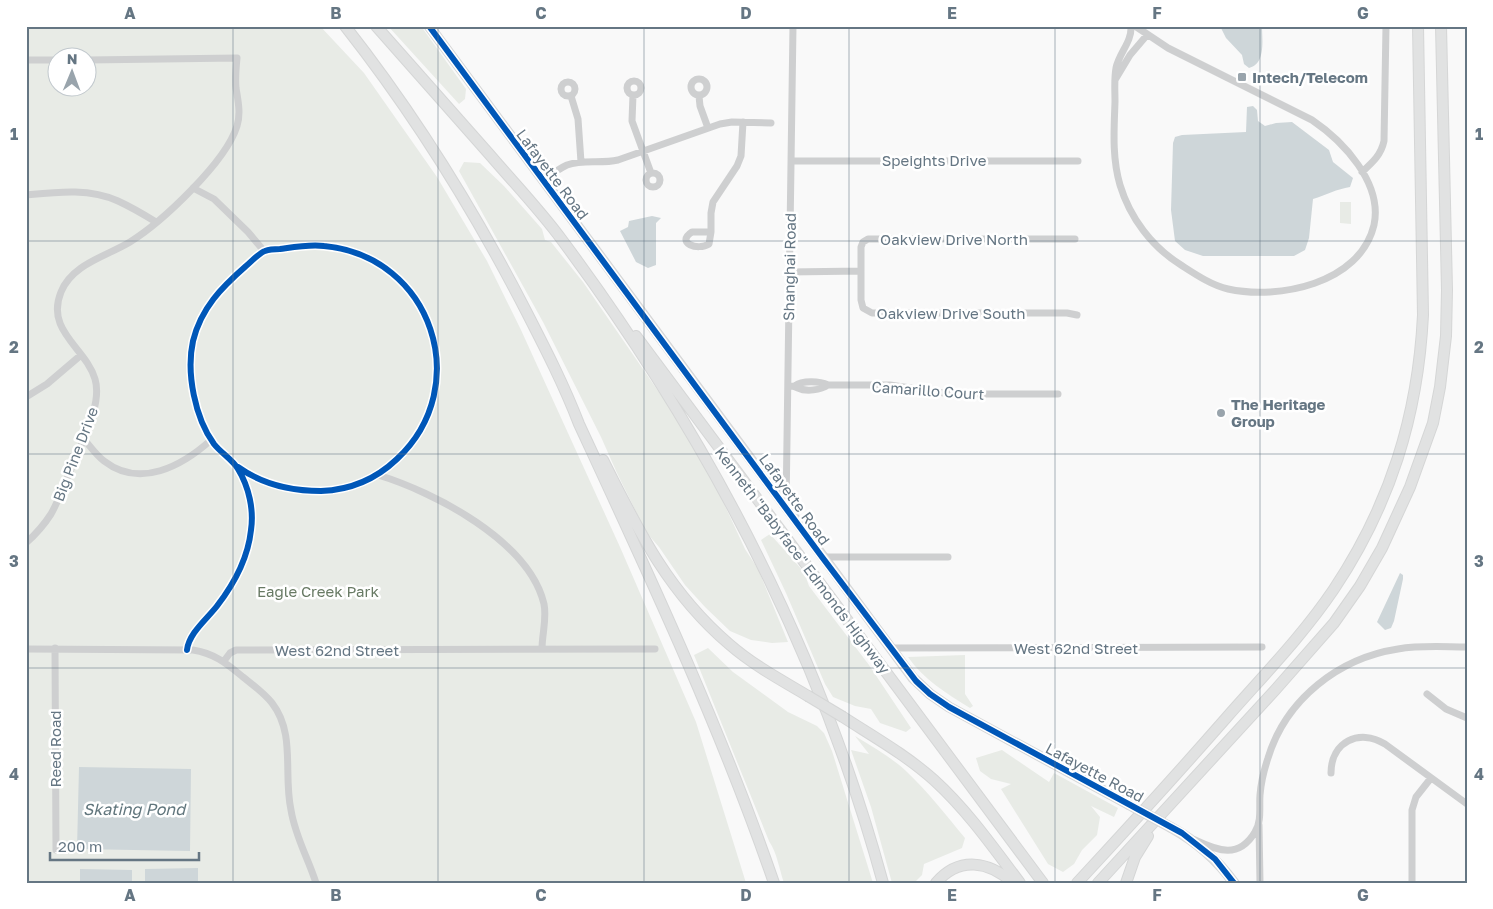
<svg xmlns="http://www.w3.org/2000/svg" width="1493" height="909" font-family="'Golos Text',sans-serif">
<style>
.green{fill:#e8ebe6;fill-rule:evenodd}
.water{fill:#ced6d9}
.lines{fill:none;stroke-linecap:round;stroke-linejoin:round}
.major-casing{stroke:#d5d6d7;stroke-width:11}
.highway-casing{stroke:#d5d6d6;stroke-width:12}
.minor{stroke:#cecfd0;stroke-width:7}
.major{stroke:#e1e2e2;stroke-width:9}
.highway{stroke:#e1e2e2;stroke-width:10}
.major-bridge-casing{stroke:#d5d6d7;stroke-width:11;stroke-linecap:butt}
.highway-bridge-casing{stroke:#d5d6d6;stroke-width:12;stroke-linecap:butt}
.major-bridge{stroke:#e1e2e2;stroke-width:9}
.highway-bridge{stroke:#e1e2e2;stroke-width:10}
.cycleway-casing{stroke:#fff;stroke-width:9}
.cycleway{stroke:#0057b8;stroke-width:6}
.grid{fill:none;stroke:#657683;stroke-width:1;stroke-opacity:0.55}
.poi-dot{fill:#99a4ac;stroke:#fff;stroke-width:2}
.labels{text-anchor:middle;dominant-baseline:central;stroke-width:5;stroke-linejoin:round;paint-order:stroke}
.poi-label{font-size:15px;font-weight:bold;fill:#657683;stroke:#fff;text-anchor:start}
.street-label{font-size:15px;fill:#657683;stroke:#fff}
.park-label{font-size:15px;fill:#687a64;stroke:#fff}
.water-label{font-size:16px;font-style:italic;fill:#60757c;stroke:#fff}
.neatline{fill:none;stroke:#657683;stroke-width:2}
.grid-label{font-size:16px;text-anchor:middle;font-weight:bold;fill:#657683}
</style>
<rect width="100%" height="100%" fill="#f9f9f9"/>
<path class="green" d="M26,26H320L364,73L437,177L487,261L521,330L620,547L696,722L746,883H26ZM58,58H88V88H58Z
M388,26H421L466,89L465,99L459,104Z
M464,162L480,163L504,186L542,229L545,240L551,242L583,282L676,417L713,480L745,549L758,569L788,642L772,643L751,640L730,631L705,607L685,585L659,547L646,532L617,473L601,437L543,322L459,171Z
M1340,202H1351V224L1340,223Z
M770,534L804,572L809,586L869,665L911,728L906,732L880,723L871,709L855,706L833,697L825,684L786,593L761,540Z
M708,648L733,672L788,712L817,726L824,733L832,751L873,883H784C779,868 777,853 769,841L694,655Z
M965,655V694L973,706L970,708C946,693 924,680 908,657Z
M855,736C873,747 891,757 906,771C928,792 946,815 965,838L962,848L924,864L922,875L914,883H892L871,807L851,750L869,754Z
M1002,750L1049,782L1054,773L1118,808L1114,817L1091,806L1100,817L1097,835L1082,850L1074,864L1063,872L1048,864L1001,789L1011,784L991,779L980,771L976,758Z"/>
<path class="water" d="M1220,26H1262C1262,40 1266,64 1249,68L1244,64L1242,55L1226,38Z
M1253,106L1257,110L1258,121L1265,126L1276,123L1292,122L1329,150L1333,162L1353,178L1350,187C1337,189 1326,195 1313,199L1309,238L1305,250L1294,256H1203L1185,250L1175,241L1171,210L1173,143L1175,137L1182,135L1246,132L1247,107Z
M652,216L661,218L656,223V265L648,268L636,262L620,231L628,227L629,221Z
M1400,573L1403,575V579L1394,621L1391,628L1385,630L1377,622Z
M79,767L191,769L190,851L77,849Z
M198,868V883H145V869Z
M80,869L132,870V883H80Z"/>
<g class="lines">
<g class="major-casing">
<path id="major" d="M429,26L913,678L930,694L949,707L1128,804
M1172,828C1197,842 1217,859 1234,883"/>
</g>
<g class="highway-casing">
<path id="highway" d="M345,26C415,115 474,210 526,311C545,348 564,385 579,424C649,575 720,726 774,883
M376,26C414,69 452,112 490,155C514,183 540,210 562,240C707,435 819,648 883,883
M636,336L1043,883
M603,460C638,530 668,592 729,644C753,665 781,680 808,696
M843,717C874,737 906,755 934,780C967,810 993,847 1020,883
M936,883C959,856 989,861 1013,883
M1077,883C1128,828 1178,773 1227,717C1263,676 1303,635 1334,589C1390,505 1418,416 1423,315L1418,26
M1098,883L1276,689L1334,623L1360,586L1382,548L1410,487L1433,423L1440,387L1446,336L1447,290L1441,26
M1126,883L1135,857L1148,836"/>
</g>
<path class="minor" d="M1131,26C1132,42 1119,53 1116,68C1114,79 1115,91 1115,102C1114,130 1112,158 1120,185C1130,218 1152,247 1181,265C1195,274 1211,285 1228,289C1278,300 1360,284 1374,225C1383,183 1343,141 1312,120L1168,48L1135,26
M26,60H58
M691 87a8 8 0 1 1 16 0a8 8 0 1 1-16 0Z
M1115,80L1130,55L1147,35
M627 88a7 7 0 1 1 14 0a7 7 0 1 1-14 0Z
M561 89a7 7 0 1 1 14 0a7 7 0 1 1-14 0Z
M633,95L632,121L651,173
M571,96L578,119L581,162
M699,96L700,106L708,128
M791,161H1078
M1362,172C1373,162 1381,155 1384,141L1386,26
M646 180a7 7 0 1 1 14 0a7 7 0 1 1-14 0Z
M543,181C551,175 558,169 567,165C583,159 601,164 618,160L720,124L732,122L771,123
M193,188L214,199L248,232L264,251
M26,195C57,192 89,188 118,201C131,207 143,214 156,222
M692,232H711L709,244C698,251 675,243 692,232Z
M711,232V213L713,202L737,166L741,156L743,122
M1075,239H868L863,242L861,247V300L863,308L872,313H1067L1077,315
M789,272L861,271
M791,386C793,386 796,387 798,388C806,392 821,390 828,385
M795,386C802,380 820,381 828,385H890L951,394H1058
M26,397L47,384L81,355
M83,438C90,446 96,455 104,461C140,489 182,466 211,440
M378,475C434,492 529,541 544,604C547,619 542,634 542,649
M786,508L793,26
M26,543C36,534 44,525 51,514C59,500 64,484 71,469C80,445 103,405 95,379C86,348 45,331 61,292C72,264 107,256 130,242C162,222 226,162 237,126C241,113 238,101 236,88C235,78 236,68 237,58L88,60
M822,557H948
M55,648L56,850
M890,648L1262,647
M26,649L193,650C214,653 227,664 243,677C253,685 264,693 272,703C296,734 283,774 291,810C295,836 308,858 316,883
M187,650C189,633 207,619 217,606C234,584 248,558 251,530C254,510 249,487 238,469C233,460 221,453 214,444C195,418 186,373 193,341C201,308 222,287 246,266C252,261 259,253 265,251C270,249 276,249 280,249C294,247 310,244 324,246C432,256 475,386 397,459C376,479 350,490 321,491C291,491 262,484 238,467
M224,661L230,653L236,650L655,649
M1427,694L1446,709L1467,718
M1331,773C1331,742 1359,728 1385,744L1467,804
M1259,825L1260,883
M1195,840C1218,851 1239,859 1255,832C1262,821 1259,807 1260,795C1261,782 1264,770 1268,758C1286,699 1339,658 1398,649C1421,645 1444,647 1467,647
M1412,883V810L1416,797L1431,778"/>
<use href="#major" class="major"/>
<use href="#highway" class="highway"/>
<g class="major-bridge-casing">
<path id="major-bridge" d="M1128,804L1172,828"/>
</g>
<g class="highway-bridge-casing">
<path id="highway-bridge" d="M808,696L843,717"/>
</g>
<use href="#major-bridge" class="major-bridge"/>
<use href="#highway-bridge" class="highway-bridge"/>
<g class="cycleway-casing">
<path id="cycleway" d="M429,26L822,557L916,681L930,694L949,707L1182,833L1215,859L1234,883
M187,650C189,633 207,619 217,606C234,584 248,558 251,530C254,510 249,487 238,469C233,460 221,453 214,444C195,418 186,373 193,341C201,308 222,287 246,266C252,261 259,253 265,251C270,249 276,249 280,249C294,247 310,244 324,246C432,256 475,386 397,459C376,479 350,490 321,491C291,491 262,484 238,467"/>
</g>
<use href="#cycleway" class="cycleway"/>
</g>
<path class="grid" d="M233,26V883M438,26V883M644,26V883M849,26V883M1055,26V883M1260,26V883M26,241H1467M26,454H1467M26,668H1467"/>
<g class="poi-dot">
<rect x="1237" y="72" width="10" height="10" rx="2.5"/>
<circle cx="1221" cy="413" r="5"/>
</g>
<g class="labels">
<g class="poi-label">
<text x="1252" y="77">Intech/Telecom</text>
<text x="1231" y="404">The Heritage<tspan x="1231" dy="17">Group</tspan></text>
</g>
<g class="street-label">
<text x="934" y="160">Speights Drive</text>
<text transform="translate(553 174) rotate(53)">Lafayette Road</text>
<text x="954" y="239">Oakview Drive North</text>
<text transform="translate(789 267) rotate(-89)">Shanghai Road</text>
<text x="951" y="313">Oakview Drive South</text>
<text transform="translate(928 390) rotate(4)">Camarillo Court</text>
<text transform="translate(75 454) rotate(-69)">Big Pine Drive</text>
<text transform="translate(795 499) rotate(54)">Lafayette Road</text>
<text transform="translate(803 560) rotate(53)">Kenneth "Babyface" Edmonds Highway</text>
<text x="1076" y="648">West 62nd Street</text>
<text x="337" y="650">West 62nd Street</text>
<text transform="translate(55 749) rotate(-90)">Reed Road</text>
<text transform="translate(1095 772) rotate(28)">Lafayette Road</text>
</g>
<g class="park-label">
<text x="318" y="591">Eagle Creek Park</text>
</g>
<g class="water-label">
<text x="134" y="809">Skating Pond</text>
</g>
</g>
<rect width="1493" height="909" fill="none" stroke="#ffffff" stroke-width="55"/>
<g transform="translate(72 72) rotate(1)"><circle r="24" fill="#ffffff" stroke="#c1c8cd"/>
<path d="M0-4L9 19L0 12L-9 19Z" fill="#99a4ac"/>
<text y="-8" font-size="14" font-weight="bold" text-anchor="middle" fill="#657683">N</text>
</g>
<path d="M50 852v8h149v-8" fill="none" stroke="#657683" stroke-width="2.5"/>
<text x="58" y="852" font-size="15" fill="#657683" stroke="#ffffff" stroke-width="4" paint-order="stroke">200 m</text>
<rect x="28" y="28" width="1438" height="854" class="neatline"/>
<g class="grid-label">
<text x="130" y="19">A</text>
<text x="336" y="19">B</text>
<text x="541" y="19">C</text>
<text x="746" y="19">D</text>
<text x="952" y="19">E</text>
<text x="1157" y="19">F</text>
<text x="1363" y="19">G</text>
<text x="14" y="140">1</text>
<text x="1479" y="140">1</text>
<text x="14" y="353">2</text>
<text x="1479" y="353">2</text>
<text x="14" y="567">3</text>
<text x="1479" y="567">3</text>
<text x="14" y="780">4</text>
<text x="1479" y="780">4</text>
<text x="130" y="901">A</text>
<text x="336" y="901">B</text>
<text x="541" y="901">C</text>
<text x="746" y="901">D</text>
<text x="952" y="901">E</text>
<text x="1157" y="901">F</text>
<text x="1363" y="901">G</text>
</g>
</svg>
